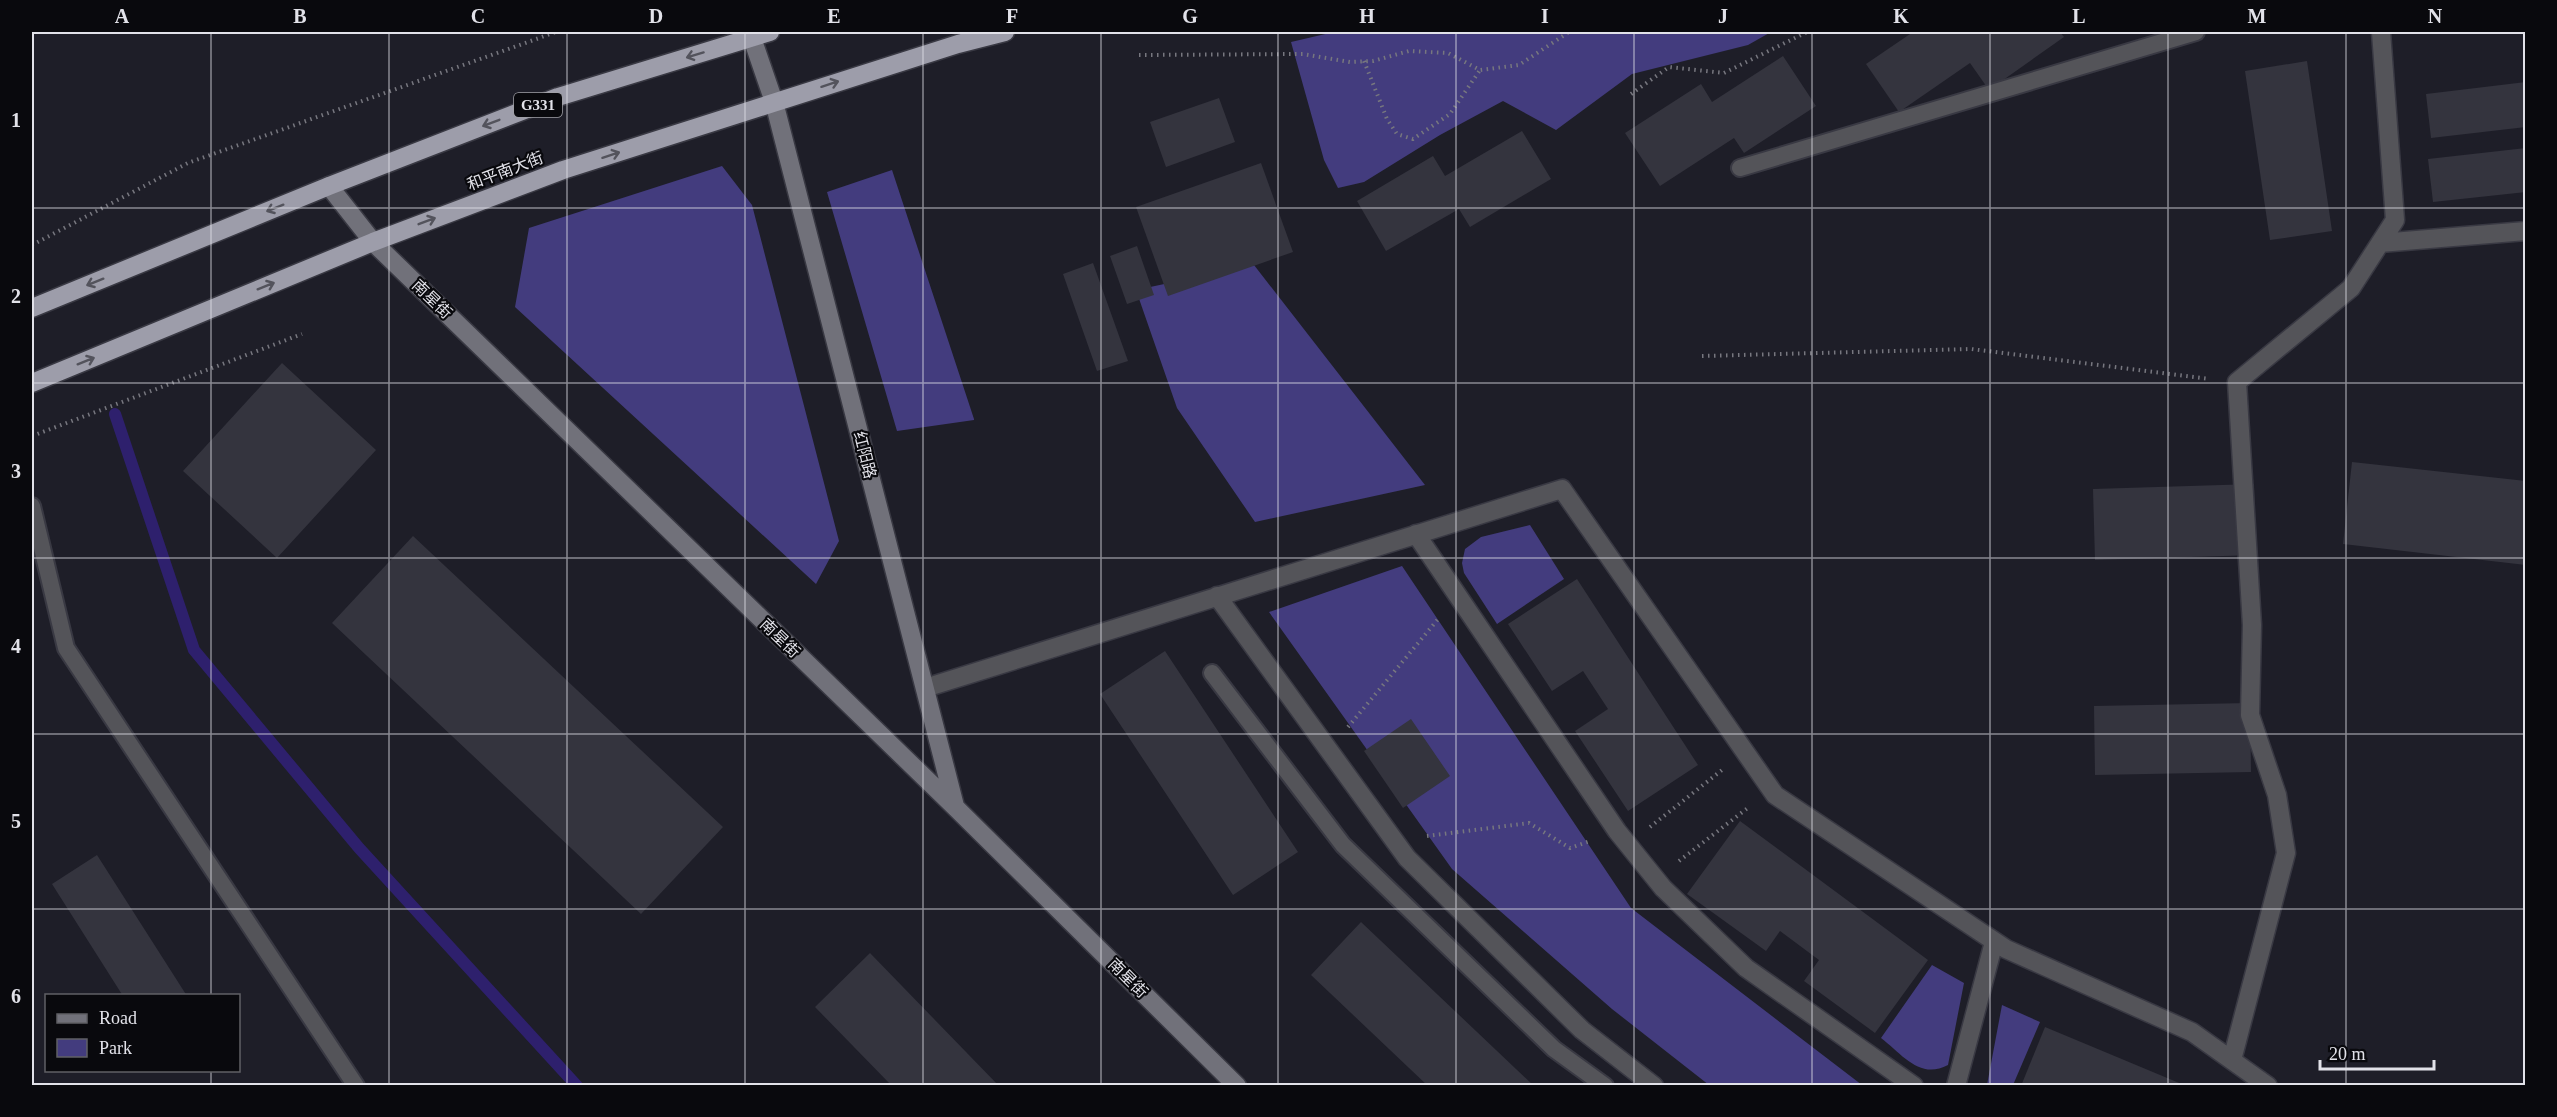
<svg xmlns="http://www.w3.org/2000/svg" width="2557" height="1117" font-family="'Times New Roman','Noto Sans SC',serif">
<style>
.green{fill:#433c7e}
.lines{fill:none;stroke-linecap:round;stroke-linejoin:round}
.stream{stroke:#2e206d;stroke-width:12}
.building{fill:#34343e}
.lane-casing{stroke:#393943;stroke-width:20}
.street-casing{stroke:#393943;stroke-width:21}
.secondary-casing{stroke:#393943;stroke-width:21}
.highway-casing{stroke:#393943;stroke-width:21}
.path{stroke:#77777f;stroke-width:4;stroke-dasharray:1.5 4.5;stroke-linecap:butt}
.lane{stroke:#545459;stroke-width:16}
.street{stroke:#545459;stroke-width:18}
.secondary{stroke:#71717a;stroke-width:18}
.highway{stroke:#9d9daa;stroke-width:18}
.oneway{stroke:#53535c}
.grid{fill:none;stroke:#e2e2e9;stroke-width:1.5;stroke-opacity:0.55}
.labels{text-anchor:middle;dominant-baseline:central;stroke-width:4.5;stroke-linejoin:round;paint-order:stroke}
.shield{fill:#09090d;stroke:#a1a1a7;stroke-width:1.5}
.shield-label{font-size:15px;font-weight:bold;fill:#e2e2e9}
.street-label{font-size:16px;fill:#e2e2e9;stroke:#09090d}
.neatline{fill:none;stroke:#e2e2e9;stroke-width:2}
.grid-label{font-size:20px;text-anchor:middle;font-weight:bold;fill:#e2e2e9}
</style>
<rect width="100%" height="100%" fill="#1e1e28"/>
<path class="green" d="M1334,32H1771L1748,45L1632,74L1556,130L1503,101L1440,135L1364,182L1338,188L1324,160L1291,42Z
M722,166L752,205L839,541L816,584L515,307L529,228Z
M892,170L974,419V420L897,431L827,192Z
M1254,265L1425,485L1255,522L1177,408L1136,290Z
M1530,525L1564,579L1497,624L1464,573L1462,563L1465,549L1481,537Z
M1402,566L1631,908L1862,1085H1709L1612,1009L1452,869L1269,612Z
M1932,965L1964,983L1948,1065C1920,1080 1903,1055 1881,1038Z
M2002,1005L2040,1022L2013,1085H1987Z"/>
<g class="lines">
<path class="stream" d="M115,414L194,650L359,848L577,1086"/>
</g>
<path class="building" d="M1913,32H2060L2064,37L1989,90L1970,63L1899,112L1866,64Z
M1783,56L1816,106L1744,153L1734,138L1660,186L1625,133L1701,84L1712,102Z
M2307,61L2332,231L2270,240L2245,71Z
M2526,82V127L2431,138L2426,94Z
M1219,98L1235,142L1166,167L1150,122Z
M1522,131L1551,179L1470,227L1459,209L1386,251L1357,201L1433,156L1445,176Z
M2526,148V192L2433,202L2428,159Z
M1261,163L1293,252L1168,296L1136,207Z
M1137,246L1154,295L1127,304L1110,256Z
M1093,263L1128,361L1097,371L1063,274Z
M282,363L376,450L277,558L183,471Z
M2352,462L2526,481V565L2343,544Z
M2254,484L2256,555L2095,560L2093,489Z
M413,536L723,827L641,914L332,623Z
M1577,579L1698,765L1628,811L1575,731L1608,709L1583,671L1552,691L1508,624Z
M1165,651L1298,852L1233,895L1100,694Z
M2250,703L2251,772L2095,775L2094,706Z
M1411,719L1450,776L1403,808L1364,751Z
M1740,821L1928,960L1875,1033L1804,981L1819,960L1780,931L1766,951L1687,894Z
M97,855L187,996H123L52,884Z
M1361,922L1534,1086H1428L1311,975Z
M870,953L999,1086H892L815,1007Z
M2045,1027L2184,1085V1086H2021Z"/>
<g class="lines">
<g class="lane-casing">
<path id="lane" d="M1740,168L2196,32
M32,506L66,648L356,1086
M1212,673L1343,845L1554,1049L1605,1086"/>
</g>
<g class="street-casing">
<path id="street" d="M2380,243L2526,231
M1416,534L1617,831L1663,888L1746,968L1914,1086
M1217,596L1407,858L1582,1030L1654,1086
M925,688L1562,489L1775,795L2006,949L2192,1032L2268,1086
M2232,1060L2286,853L2277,795L2250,715L2252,625L2237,382L2351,288L2395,220L2381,32
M1956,1086L1994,942"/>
</g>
<g class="secondary-casing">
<path id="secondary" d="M750,32L774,102L955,806
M329,186L373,242L956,808L1237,1086"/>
</g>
<g class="highway-casing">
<path id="highway" d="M32,308L329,186L558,97L770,32
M32,383L373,242L563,170L958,44L1005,32"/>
</g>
<path class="path" d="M1139,55L1303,54L1350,62L1373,61L1409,51L1448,53L1480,70L1519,65L1569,32
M1364,61L1387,119L1397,134L1413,139L1450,114L1480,70
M1631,94L1669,67L1724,73L1807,32
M32,245L188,163L556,32
M1702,356L1971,349L2210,379
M32,436L302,334
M1348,727L1439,618
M1650,827L1722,770
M1427,836L1529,823L1570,848L1590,841
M1679,861L1749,807"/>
<use href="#lane" class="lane"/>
<use href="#street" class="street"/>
<use href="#secondary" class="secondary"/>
<use href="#highway" class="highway"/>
</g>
<defs><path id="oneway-shaft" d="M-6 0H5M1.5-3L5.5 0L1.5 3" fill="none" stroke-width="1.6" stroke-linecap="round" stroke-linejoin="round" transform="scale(1.5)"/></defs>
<g class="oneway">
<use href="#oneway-shaft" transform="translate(695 55) rotate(163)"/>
<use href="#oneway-shaft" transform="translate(830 84) rotate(-18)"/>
<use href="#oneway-shaft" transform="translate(491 123) rotate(159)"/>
<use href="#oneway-shaft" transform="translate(611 155) rotate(-18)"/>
<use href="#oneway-shaft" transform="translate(275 208) rotate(158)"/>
<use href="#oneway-shaft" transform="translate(427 221) rotate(-21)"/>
<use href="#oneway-shaft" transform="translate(95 282) rotate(158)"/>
<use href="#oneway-shaft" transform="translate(266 286) rotate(-22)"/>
<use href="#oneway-shaft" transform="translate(86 361) rotate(-22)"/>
</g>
<path class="grid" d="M211,32V996M389,32V1086M567,32V1086M745,32V1086M923,32V1086M1101,32V1086M1278,32V1086M1456,32V1086M1634,32V1086M1812,32V1086M1990,32V1086M2168,32V1086M2346,32V1086M32,208H2526M32,383H2526M32,558H2526M32,734H2526M32,909H2526M211,1070V1086"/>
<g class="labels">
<rect class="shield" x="514" y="93" width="48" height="24" rx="4.5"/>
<g class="shield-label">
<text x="538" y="105">G331</text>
</g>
<g class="street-label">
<text transform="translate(505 171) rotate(-21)">和平南大街</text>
<text transform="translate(432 299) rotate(44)">南星街</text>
<text transform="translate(865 455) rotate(76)">红阳路</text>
<text transform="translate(780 638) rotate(44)">南星街</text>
<text transform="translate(1128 978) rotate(45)">南星街</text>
</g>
</g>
<rect width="2557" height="1117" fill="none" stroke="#09090d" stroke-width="66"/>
<rect x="45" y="994" width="195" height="78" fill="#09090d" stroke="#606065" stroke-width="1.5"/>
<rect x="57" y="1014" width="30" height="9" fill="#71717a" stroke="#606065" stroke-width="1.5"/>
<text x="99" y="1024" font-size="18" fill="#e2e2e9">Road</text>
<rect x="57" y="1039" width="30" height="18" fill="#433c7e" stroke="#606065" stroke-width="1.5"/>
<text x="99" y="1054" font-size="18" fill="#e2e2e9">Park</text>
<path d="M2320 1060v9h114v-9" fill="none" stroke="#e2e2e9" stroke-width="3"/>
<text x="2329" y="1060" font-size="18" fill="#e2e2e9" stroke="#09090d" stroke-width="4.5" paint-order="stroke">20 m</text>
<rect x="33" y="33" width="2491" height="1051" class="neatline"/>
<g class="grid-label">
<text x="122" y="23">A</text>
<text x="300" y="23">B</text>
<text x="478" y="23">C</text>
<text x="656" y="23">D</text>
<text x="834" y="23">E</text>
<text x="1012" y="23">F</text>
<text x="1190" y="23">G</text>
<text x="1367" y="23">H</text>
<text x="1545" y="23">I</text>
<text x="1723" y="23">J</text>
<text x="1901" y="23">K</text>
<text x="2079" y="23">L</text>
<text x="2257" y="23">M</text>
<text x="2435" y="23">N</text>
<text x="16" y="127">1</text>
<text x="16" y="303">2</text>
<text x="16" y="478">3</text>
<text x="16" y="653">4</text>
<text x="16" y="828">5</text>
<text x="16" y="1003">6</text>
</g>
</svg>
